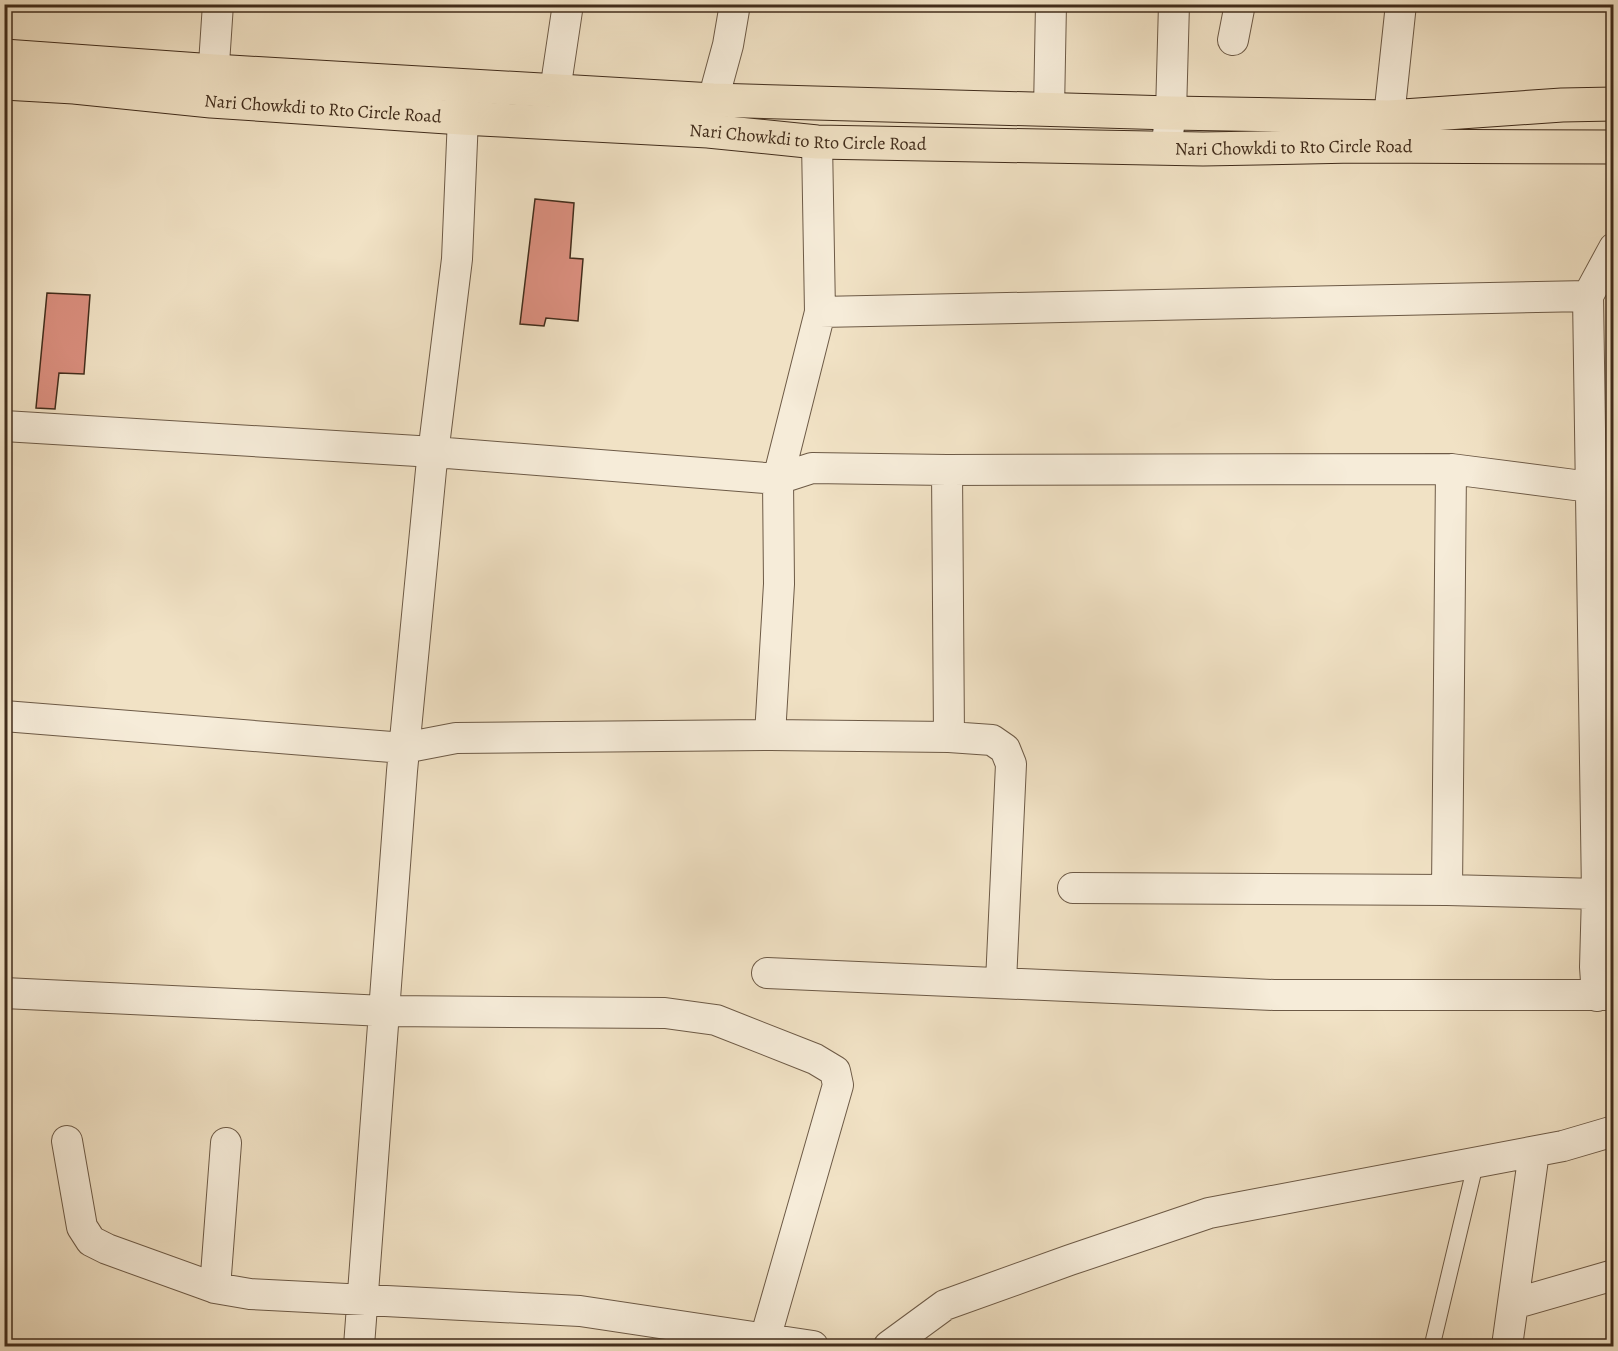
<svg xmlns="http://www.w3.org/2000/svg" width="1618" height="1351" font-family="Alegreya,serif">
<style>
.building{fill:#db8f7f;stroke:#412c1b;stroke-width:1.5}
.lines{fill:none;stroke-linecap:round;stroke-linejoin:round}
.lane-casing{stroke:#6d5a46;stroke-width:17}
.street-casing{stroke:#6d5a46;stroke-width:32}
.highway-casing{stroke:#412c1b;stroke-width:35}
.lane{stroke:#f6ecd9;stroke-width:15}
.street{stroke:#f6ecd9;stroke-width:30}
.highway{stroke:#f1e2c5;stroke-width:33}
.labels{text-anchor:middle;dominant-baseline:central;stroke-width:4.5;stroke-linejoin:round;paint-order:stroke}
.street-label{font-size:18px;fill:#412c1b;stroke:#f6ecd9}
</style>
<rect width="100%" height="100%" fill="#f1e2c5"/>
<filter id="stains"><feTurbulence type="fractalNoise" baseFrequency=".00333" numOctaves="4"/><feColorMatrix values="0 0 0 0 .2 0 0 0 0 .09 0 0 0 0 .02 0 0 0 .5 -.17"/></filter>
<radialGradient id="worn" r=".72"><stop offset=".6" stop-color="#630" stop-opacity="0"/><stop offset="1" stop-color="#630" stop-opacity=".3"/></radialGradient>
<path class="building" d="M535,199L574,203L570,258L583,259L578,321L546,318L544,326L520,324Z
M47,293L90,295L84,374L59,373L55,409L36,408Z"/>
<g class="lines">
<g class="lane-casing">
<path id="lane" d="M1432,1346L1476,1162"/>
</g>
<g class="street-casing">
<path id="street" d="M1233,40L1240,4
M555,91L568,4
M212,94L218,4
M713,100L728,45L735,4
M1049,110L1051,4
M1389,117L1401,4
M817,142L820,312L778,479L812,468L947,470L1451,469
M1166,148L1171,113L1174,4
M820,312L1588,296
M4,426L434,452L778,479L779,584L770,735
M947,470L949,737
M1590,487L1451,469L1447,890L1597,894
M4,716L404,748L456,738L770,735L949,737L992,740L1005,749L1011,764L1001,982
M1073,888L1447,890
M767,973L1274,995H1614
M4,993L384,1011L665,1013L716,1020L815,1059L835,1071L838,1085L765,1339
M1597,996L1595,967L1597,894L1588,296L1614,248
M67,1141L82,1227L91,1241L107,1249L215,1288L250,1294L580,1311L813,1346
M215,1288L226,1143
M1513,1304L1614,1275
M359,1346L402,771L431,470L457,259L464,94
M889,1346L945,1305L1070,1260L1209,1213L1563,1146L1614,1131
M1507,1346L1534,1152"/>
</g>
<g class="highway-casing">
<g id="highway">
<path d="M4,56L214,71L713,100L1171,113L1389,117L1562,105L1614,104"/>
<path id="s1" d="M4,83L74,87L211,101L462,118L708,131L817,142L1203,149L1355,146L1614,147"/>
</g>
</g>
<use href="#lane" class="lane"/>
<use href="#street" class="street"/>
<use href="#highway" class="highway"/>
</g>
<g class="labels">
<g class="street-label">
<text stroke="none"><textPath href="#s1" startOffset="320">Nari Chowkdi to Rto Circle Road</textPath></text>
<text stroke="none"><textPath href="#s1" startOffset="806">Nari Chowkdi to Rto Circle Road</textPath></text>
<text stroke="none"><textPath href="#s1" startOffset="1292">Nari Chowkdi to Rto Circle Road</textPath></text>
</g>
</g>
<rect width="1618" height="1351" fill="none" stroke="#f1e2c5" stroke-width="24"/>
<rect x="6" y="6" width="1606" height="1339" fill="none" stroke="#412c1b" stroke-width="3"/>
<rect x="12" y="12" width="1594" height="1327" fill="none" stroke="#412c1b" stroke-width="1.5"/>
<rect width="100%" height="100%" filter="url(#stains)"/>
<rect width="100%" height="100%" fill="url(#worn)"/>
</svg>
